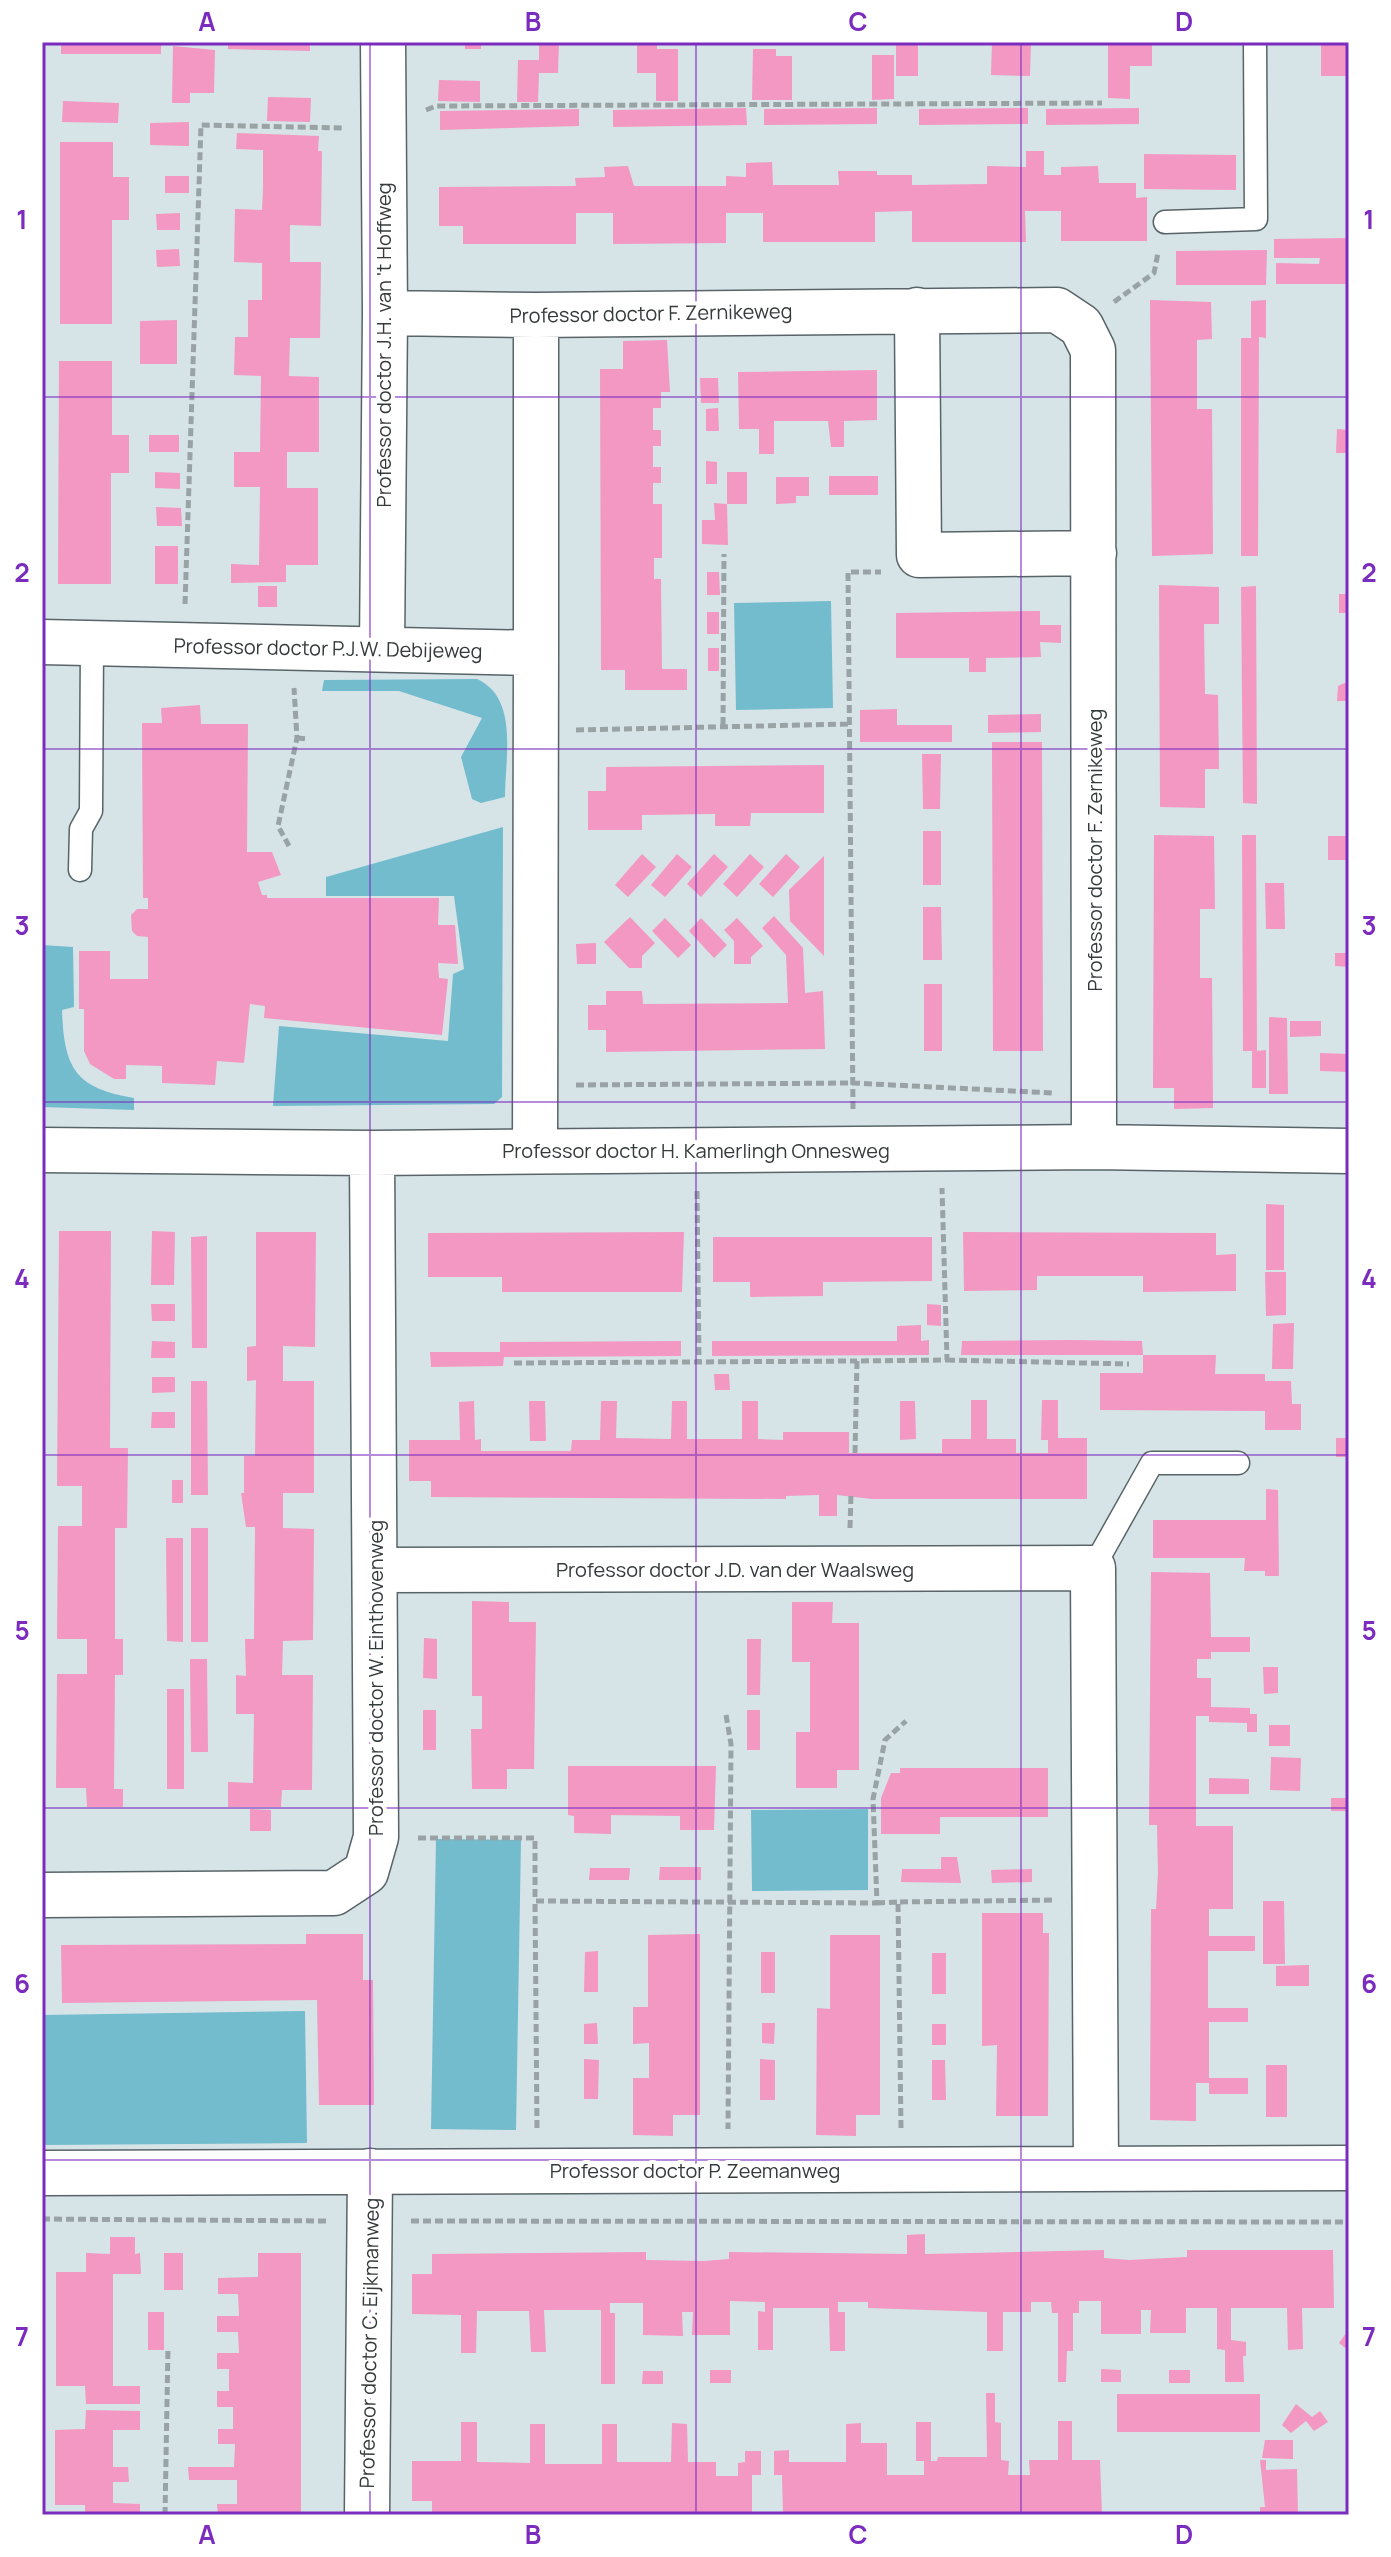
<svg xmlns="http://www.w3.org/2000/svg" width="1391" height="2557" font-family="Manrope,sans-serif">
<style>
.green{fill:#72bccd}
.building{fill:#f397c3}
.lines{fill:none;stroke-linecap:round;stroke-linejoin:round}
.service-casing{stroke:#586467;stroke-width:25}
.minor-casing{stroke:#586467;stroke-width:47}
.path{stroke:#99a3a5;stroke-width:5;stroke-dasharray:8 4;stroke-linecap:butt}
.service{stroke:#fff;stroke-width:22}
.minor{stroke:#fff;stroke-width:44}
.grid{fill:none;stroke:#7b2cbf;stroke-width:2;stroke-opacity:0.55}
.labels{text-anchor:middle;dominant-baseline:central;stroke-width:8;stroke-linejoin:round;paint-order:stroke}
.street-label{font-size:20px;fill:#353a3b;stroke:#fff}
.neatline{fill:none;stroke:#7b2cbf;stroke-width:3}
.grid-label{font-size:26px;text-anchor:middle;font-weight:bold;fill:#7b2cbf}
</style>
<rect width="100%" height="100%" fill="#d6e4e7"/>
<path class="green" d="M831,601L833,708L736,710L734,603Z
M477,679C519,698 505,758 505,797L481,803L472,799L461,757L482,718L399,691H322L324,680Z
M503,827L502,1097L494,1104L273,1106L279,1026L448,1041L453,974L464,969L454,896H326V877Z
M42,945L73,947L74,1007L62,1010C64,1068 75,1088 134,1098V1110L42,1107Z
M868,1809V1890L752,1891L751,1810Z
M436,1839L521,1840L516,2130L431,2129Z
M305,2011L307,2143L42,2145V2015Z"/>
<path class="building" d="M61,42H161V54H61Z
M228,42H310V51L228,49Z
M465,42H481V49H465Z
M539,42H559L558,73H539L538,102H517L518,60H539Z
M637,42H657V49H678V101H656V73H637Z
M896,42H918V76H896Z
M992,42H1031L1030,76L991,75Z
M1108,42H1152V66H1130V99L1108,98Z
M1321,42H1349V76H1321Z
M173,46L215,50L214,93H190V103H172Z
M753,49H776V56H792V100H752Z
M872,55H894V99L872,100Z
M439,80L480,81V102L438,101Z
M268,97L311,98L310,122L267,121Z
M63,101L119,103L118,123L62,122Z
M746,108L747,125L613,127V110Z
M877,108V124L764,125V109Z
M1028,108V124L919,125V109Z
M1139,108V124L1046,125V109Z
M579,109V126L440,130V111Z
M189,122V146L150,145V123Z
M237,133L319,136L318,151H322L321,226L290,225V262H321L320,338H290L289,376L319,377V452H287V488H318V565H286V582L231,583V564L259,565L260,487H234V452H260L261,376L234,375L235,337H248V300H262V263L234,262L235,209L262,210L263,188V150L236,149Z
M60,142H113V177H129V220H112V324H60Z
M1026,151H1044V175H1061V167L1098,166L1099,183H1136V198L1147,197V241H1061V211H1025L1026,242H912V211L875,212V242H763V213H726V243L613,244V213H576V244H463V226H439V187L576,186L575,178L605,177L604,167L628,166L634,186H726V176L746,177V163L772,162L773,185H839L838,171H877V175H912V185L987,184V166L1026,167Z
M1144,154L1236,155V190L1144,189Z
M165,176H189V193H165Z
M180,213V230H157L156,214Z
M1349,238V284H1276V263L1319,264L1320,258H1274V239Z
M179,249L180,266L157,267L156,250Z
M1267,250L1266,285H1176V251Z
M1150,300L1211,302L1212,339L1197,340V409H1212L1213,554L1152,556Z
M1266,300V338L1259,337L1258,556H1241V338H1251V301Z
M177,320V364H140V321Z
M667,340L670,392H661V408H653V430H661V446H653V467H661V483H653V504H662V558H654V579H661L662,669H687V690H625V670H601L600,369H623V341Z
M59,361H112V435H129V473H111V584H58Z
M877,370V420L844,421V447H831L828,421H774V454H759V429H739L738,372Z
M700,378H718L719,403H701Z
M718,408L719,431H706V409Z
M1337,429L1349,430V453H1336Z
M149,435H179V452H149Z
M706,461L717,462V484H706Z
M155,472L180,473V489L155,488Z
M727,472H747V504H727Z
M829,476H878V495H829Z
M776,477H809V496H796V503L776,504Z
M714,503L727,504L728,545L702,544V520H715Z
M156,507L181,508L182,526H157Z
M155,546H178V584H155Z
M707,572H719L720,595H707Z
M1159,585L1219,587V624H1204L1205,694L1218,695L1219,769H1205V808L1160,807Z
M258,586H277V607H258Z
M1256,586L1257,804L1243,803L1241,587Z
M1339,594H1349V613H1339Z
M1040,611V625H1061V643L1040,642L1041,657L986,658V672H969V658H896V613Z
M707,612H719V634H707Z
M708,648H719V671H708Z
M1349,681V701H1337L1338,686Z
M200,705L201,724H248L247,852H272L281,875L258,882L262,895H267V898H439L438,925H455L458,964L438,963L439,978L448,979L442,1035L264,1018L265,1006L250,1004L244,1063L217,1061L215,1085L162,1083V1066L126,1065V1079H114L90,1064L84,1051V1009H79V951H110V979H148V937L137,936L132,931L131,915L137,909H148V898H143L142,723H162L161,708Z
M897,709V725H952V742H860V710Z
M1041,714V732L988,733V715Z
M992,742H1042L1043,1051H993Z
M922,754H941L940,809H923Z
M824,765V813H751L750,826H715V814L642,815V830H588V791H606V767Z
M923,831H941V885H923Z
M1154,835L1214,836L1215,909H1200V978H1212L1213,1108L1174,1109V1088H1153Z
M1242,835H1256L1257,1051L1266,1050V1088H1252V1051H1243Z
M1328,836H1349V860H1328Z
M642,854L656,867L628,897L615,885Z
M677,854L692,867L665,897L651,885Z
M714,854L728,867L701,897L687,884Z
M750,854L764,867L737,897L723,884Z
M786,854L800,867L773,897L759,884Z
M824,856V956L790,921L789,890Z
M1265,883H1284L1285,929H1266Z
M923,907H941L942,960H923Z
M774,916L803,948L805,993L823,991L825,1049L606,1052V1030H588V1005H606V991H642L643,1004L788,1003L786,955L762,928Z
M630,917L655,943L642,956V968H629L604,942Z
M665,918L691,945L678,958L652,931Z
M701,918L727,945L714,958L689,931Z
M737,918L763,946L751,957V964H734V941L724,930Z
M596,943V964H577L576,944Z
M1335,953H1349V967L1335,966Z
M924,984H942V1051H924Z
M1269,1017L1287,1018L1288,1094H1269Z
M1290,1021H1321V1036L1290,1037Z
M1320,1053L1349,1054V1072L1320,1071Z
M1266,1204L1284,1205V1270H1266Z
M59,1231H111L110,1448H128L127,1528H115V1639H123V1675H115L114,1789H123V1807H87L86,1788H56L57,1674H87V1639H57L58,1526H82V1486H57Z
M152,1231L175,1232L174,1285H151Z
M256,1232H316L315,1347L283,1346V1381H314V1493H283V1528L314,1529L313,1640L283,1641L282,1675H313L312,1790H282L281,1807H228V1782L253,1783L254,1714H236V1675L246,1676L245,1639H254L255,1527H246L241,1493H244V1456H255L256,1380L247,1381V1347L256,1346Z
M684,1232L682,1292H502V1277H428V1233Z
M963,1232L1216,1233V1255L1236,1254V1291L1143,1292V1276H1037V1290L964,1291Z
M207,1236V1348H192L191,1237Z
M713,1237H932V1281L823,1282V1296L750,1297V1282H713Z
M1265,1272H1286V1315L1266,1316Z
M151,1304H175V1321H152Z
M927,1304L941,1305V1326L927,1325Z
M1294,1323L1293,1369H1272L1273,1324Z
M921,1325V1341L929,1340V1355L712,1356V1341H897V1326Z
M1069,1340L1142,1341L1143,1355H1216L1215,1374H1265V1381H1291L1292,1404H1301V1430H1265V1411L1100,1410V1373H1143V1355H961L962,1341Z
M152,1341L175,1342V1358H151Z
M681,1341V1356L504,1357L503,1366L431,1367L430,1352H500V1342Z
M714,1374H729L730,1390H715Z
M152,1377H175V1392L152,1393Z
M191,1381H207L208,1495H191Z
M971,1400H987V1439H1016V1453H1048V1440H1041L1042,1400H1058V1438H1087V1499H872L837,1495V1516H819V1495L786,1496V1499L431,1497V1481H409V1440H460L459,1402L474,1401L475,1440L481,1439V1451H571L572,1440H600L601,1401H617L616,1438L671,1439L672,1401H687V1439H742V1401H758V1439L783,1440V1432H849V1453H942V1439H971Z
M529,1401H545L546,1441H530Z
M900,1401H915L916,1439L900,1440Z
M152,1412H175V1428H151Z
M1336,1438H1349V1457H1336Z
M172,1480H183V1503H172Z
M1266,1489L1278,1490L1279,1576H1265V1571H1244L1245,1558H1153V1520H1266Z
M191,1528H208V1642H191Z
M166,1538H183V1642L167,1641Z
M1151,1572L1210,1573L1211,1637H1250V1652H1211V1659H1197V1678H1211V1707L1250,1708V1714H1257V1732H1247V1723L1209,1722V1716H1196V1826H1233V1909H1209V1936H1255V1951H1208V2008H1248V2022H1209V2078H1248V2094H1209V2083H1196V2121L1150,2120L1151,1909H1156L1158,1873L1157,1825H1149V1819Z
M472,1601L509,1602V1622H536L534,1769H507V1789H472L471,1729H482V1696H472Z
M792,1602H833L832,1623H859V1770H837V1788H796V1732H810V1662H792Z
M424,1638L437,1639V1679L423,1678Z
M747,1639H761L760,1695H747Z
M190,1659H207L208,1752H191Z
M1263,1667H1278V1693L1264,1694Z
M167,1689H184V1789H167Z
M423,1710H436V1750H423Z
M747,1710H760V1750H747Z
M1269,1725H1290V1746H1269Z
M1271,1757L1301,1758L1300,1791L1270,1790Z
M568,1766H716L714,1830H680V1816L611,1815V1834L574,1833V1816L568,1815Z
M900,1768H1048V1817H940V1834H881V1798L891,1773H900Z
M1209,1778L1249,1779V1794H1209Z
M1331,1798H1349V1811H1331Z
M250,1809L271,1810V1831H250Z
M941,1857H957L961,1883L901,1882L902,1869H941Z
M660,1867H701V1880H659Z
M590,1868H630L629,1880H589Z
M1032,1869V1882L992,1883L991,1870Z
M1263,1901H1284L1285,1964H1263Z
M982,1913H1043V1933H1049L1048,2116H996L997,2045L982,2046Z
M306,1934H363V1980H373L374,2105H319L317,2000L62,2003L61,1945L306,1944Z
M700,1934V2115H673V2136L633,2135V2078H649V2043L633,2044V2007H648V1935Z
M830,1935H880V2115H856V2136L816,2135L817,2008L830,2009Z
M598,1951V1992H584L585,1952Z
M761,1952H775V1993H761Z
M932,1953H946V1994H932Z
M1309,1965V1986H1276V1966Z
M597,2023L598,2044H584V2024Z
M762,2023H775L774,2044L762,2043Z
M932,2024H946V2045H932Z
M584,2059L599,2060L598,2099H584Z
M760,2059L775,2060V2100H760Z
M932,2060H945L946,2100H932Z
M1266,2065H1287V2117H1266Z
M925,2234V2254L1104,2250V2258L1129,2260L1187,2257V2250H1333L1334,2308H1302L1303,2349L1288,2350L1287,2308H1231V2340L1246,2342V2356H1243L1244,2382H1225V2350L1217,2349V2308H1186V2333H1150L1151,2310H1141V2334H1101V2301H1079V2313H1073V2351H1067L1066,2382H1058V2313H1052L1051,2302H1031V2312H1003V2351H987V2312L868,2308V2302H838V2312H845V2351H830L829,2308H773V2350H758V2311L765,2312V2302L730,2301V2335H692L693,2312H682L683,2336L643,2335V2303H610V2313H615V2384H601V2310H544L546,2352H531L529,2311H477L476,2353H461V2315L412,2314V2274H432V2254L646,2252V2260L704,2261L729,2259V2252L907,2254V2235Z
M110,2237H135V2254L140,2253L141,2274H113V2386H140V2404H86L85,2386H56V2272H86V2253L110,2254Z
M164,2253H183V2290H164Z
M258,2253H301V2515H218L217,2504H237V2480H189L188,2467H234L235,2444H218V2429H233V2407H217V2391H229V2369H217V2353H239L238,2332H217V2316H239L238,2294H218V2278L258,2277Z
M148,2312H164V2350H148Z
M1349,2329V2351L1339,2343Z
M1101,2369L1121,2370V2382H1101Z
M710,2370H731V2383H710Z
M1169,2370H1190V2383H1169Z
M643,2371H663V2384H642Z
M986,2393H995V2422L1001,2423V2460L1009,2461L1008,2475H1030L1029,2460H1058V2421H1072V2460H1100L1102,2515H783L782,2475H774V2451L789,2450V2462H846V2424L861,2423V2443H887V2475H924V2461H916V2422H931V2461H937L938,2457H987Z
M1117,2394H1260V2432H1117Z
M1296,2404L1312,2417L1320,2411L1328,2422L1314,2431L1306,2421L1291,2433L1282,2425Z
M86,2410L140,2411V2430H113V2467H128L129,2482H113V2503L140,2504V2515H85V2505H55V2430L85,2429Z
M461,2422H477V2462L530,2463V2424H545V2464H602V2424H617V2462H671L672,2423L687,2424L688,2462H716V2476H738V2463L745,2462V2451H761V2475H752V2515H432V2501H412V2461H461Z
M1265,2440H1293V2459L1262,2458Z
M1260,2460H1266V2470L1297,2469L1298,2515H1260V2507H1265Z"/>
<g class="lines">
<g class="service-casing">
<path id="service" d="M1165,222L1256,219L1255,42
M80,870L81,829L91,811L92,643
M1093,1568L1152,1463H1238"/>
</g>
<g class="minor-casing">
<path id="minor" d="M917,310L919,555L1094,553
M385,313L536,315L1057,310L1081,326L1093,350L1094,1147
M42,642L536,653L535,1149
M382,648L385,313L383,42
M536,653V315
M42,1150L372,1153L1094,1147L1349,1151
M376,1570L1093,1568L1096,2169
M42,1895L334,1893L366,1872L376,1837L372,1153
M42,2173L1349,2168
M367,2515L370,2171"/>
</g>
<path class="path" d="M426,110L436,106L1102,103
M1114,302L1154,273L1158,253
M185,604L201,125L343,128
M723,725L724,554
M576,730L850,724
M297,738L308,739
M289,846L278,826L297,738L294,688
M576,1085L853,1083L1053,1093
M853,1109L848,572H881
M697,1191L699,1362
M947,1360L1129,1364
M514,1363L857,1361
M855,1453L857,1361L947,1360L942,1188
M850,1528L851,1495
M726,1715L731,1744L728,2129
M418,1838H535V1901
M877,1903L898,1902
M537,2128L535,1901L877,1903L873,1799L885,1740L906,1721
M901,2128L898,1902L1054,1900
M42,2219L329,2221
M411,2221L1349,2222
M165,2515L168,2347"/>
<use href="#service" class="service"/>
<use href="#minor" class="minor"/>
</g>
<path class="grid" d="M370,42V2515M696,42V2515M1021,42V2515M42,397H1349M42,749H1349M42,1102H1349M42,1455H1349M42,1808H1349M42,2160H1349"/>
<g class="labels">
<g class="street-label">
<text transform="translate(651 313) rotate(-1)">Professor doctor F. Zernikeweg</text>
<text transform="translate(383 345) rotate(-90)">Professor doctor J.H. van 't Hoffweg</text>
<text transform="translate(328 648) rotate(1)">Professor doctor P.J.W. Debijeweg</text>
<text transform="translate(1094 850) rotate(-90)">Professor doctor F. Zernikeweg</text>
<text x="696" y="1150">Professor doctor H. Kamerlingh Onnesweg</text>
<text x="735" y="1569">Professor doctor J.D. van der Waalsweg</text>
<text transform="translate(375 1678) rotate(-90)">Professor doctor W. Einthovenweg</text>
<text x="695" y="2170">Professor doctor P. Zeemanweg</text>
<text transform="translate(369 2343) rotate(-89)">Professor doctor C. Eijkmanweg</text>
</g>
</g>
<rect width="1391" height="2557" fill="none" stroke="#ffffff" stroke-width="88"/>
<rect x="44" y="44" width="1303" height="2469" class="neatline"/>
<g class="grid-label">
<text x="207" y="31">A</text>
<text x="533" y="31">B</text>
<text x="858" y="31">C</text>
<text x="1184" y="31">D</text>
<text x="22" y="229">1</text>
<text x="1369" y="229">1</text>
<text x="22" y="582">2</text>
<text x="1369" y="582">2</text>
<text x="22" y="935">3</text>
<text x="1369" y="935">3</text>
<text x="22" y="1288">4</text>
<text x="1369" y="1288">4</text>
<text x="22" y="1640">5</text>
<text x="1369" y="1640">5</text>
<text x="22" y="1993">6</text>
<text x="1369" y="1993">6</text>
<text x="22" y="2346">7</text>
<text x="1369" y="2346">7</text>
<text x="207" y="2544">A</text>
<text x="533" y="2544">B</text>
<text x="858" y="2544">C</text>
<text x="1184" y="2544">D</text>
</g>
</svg>
